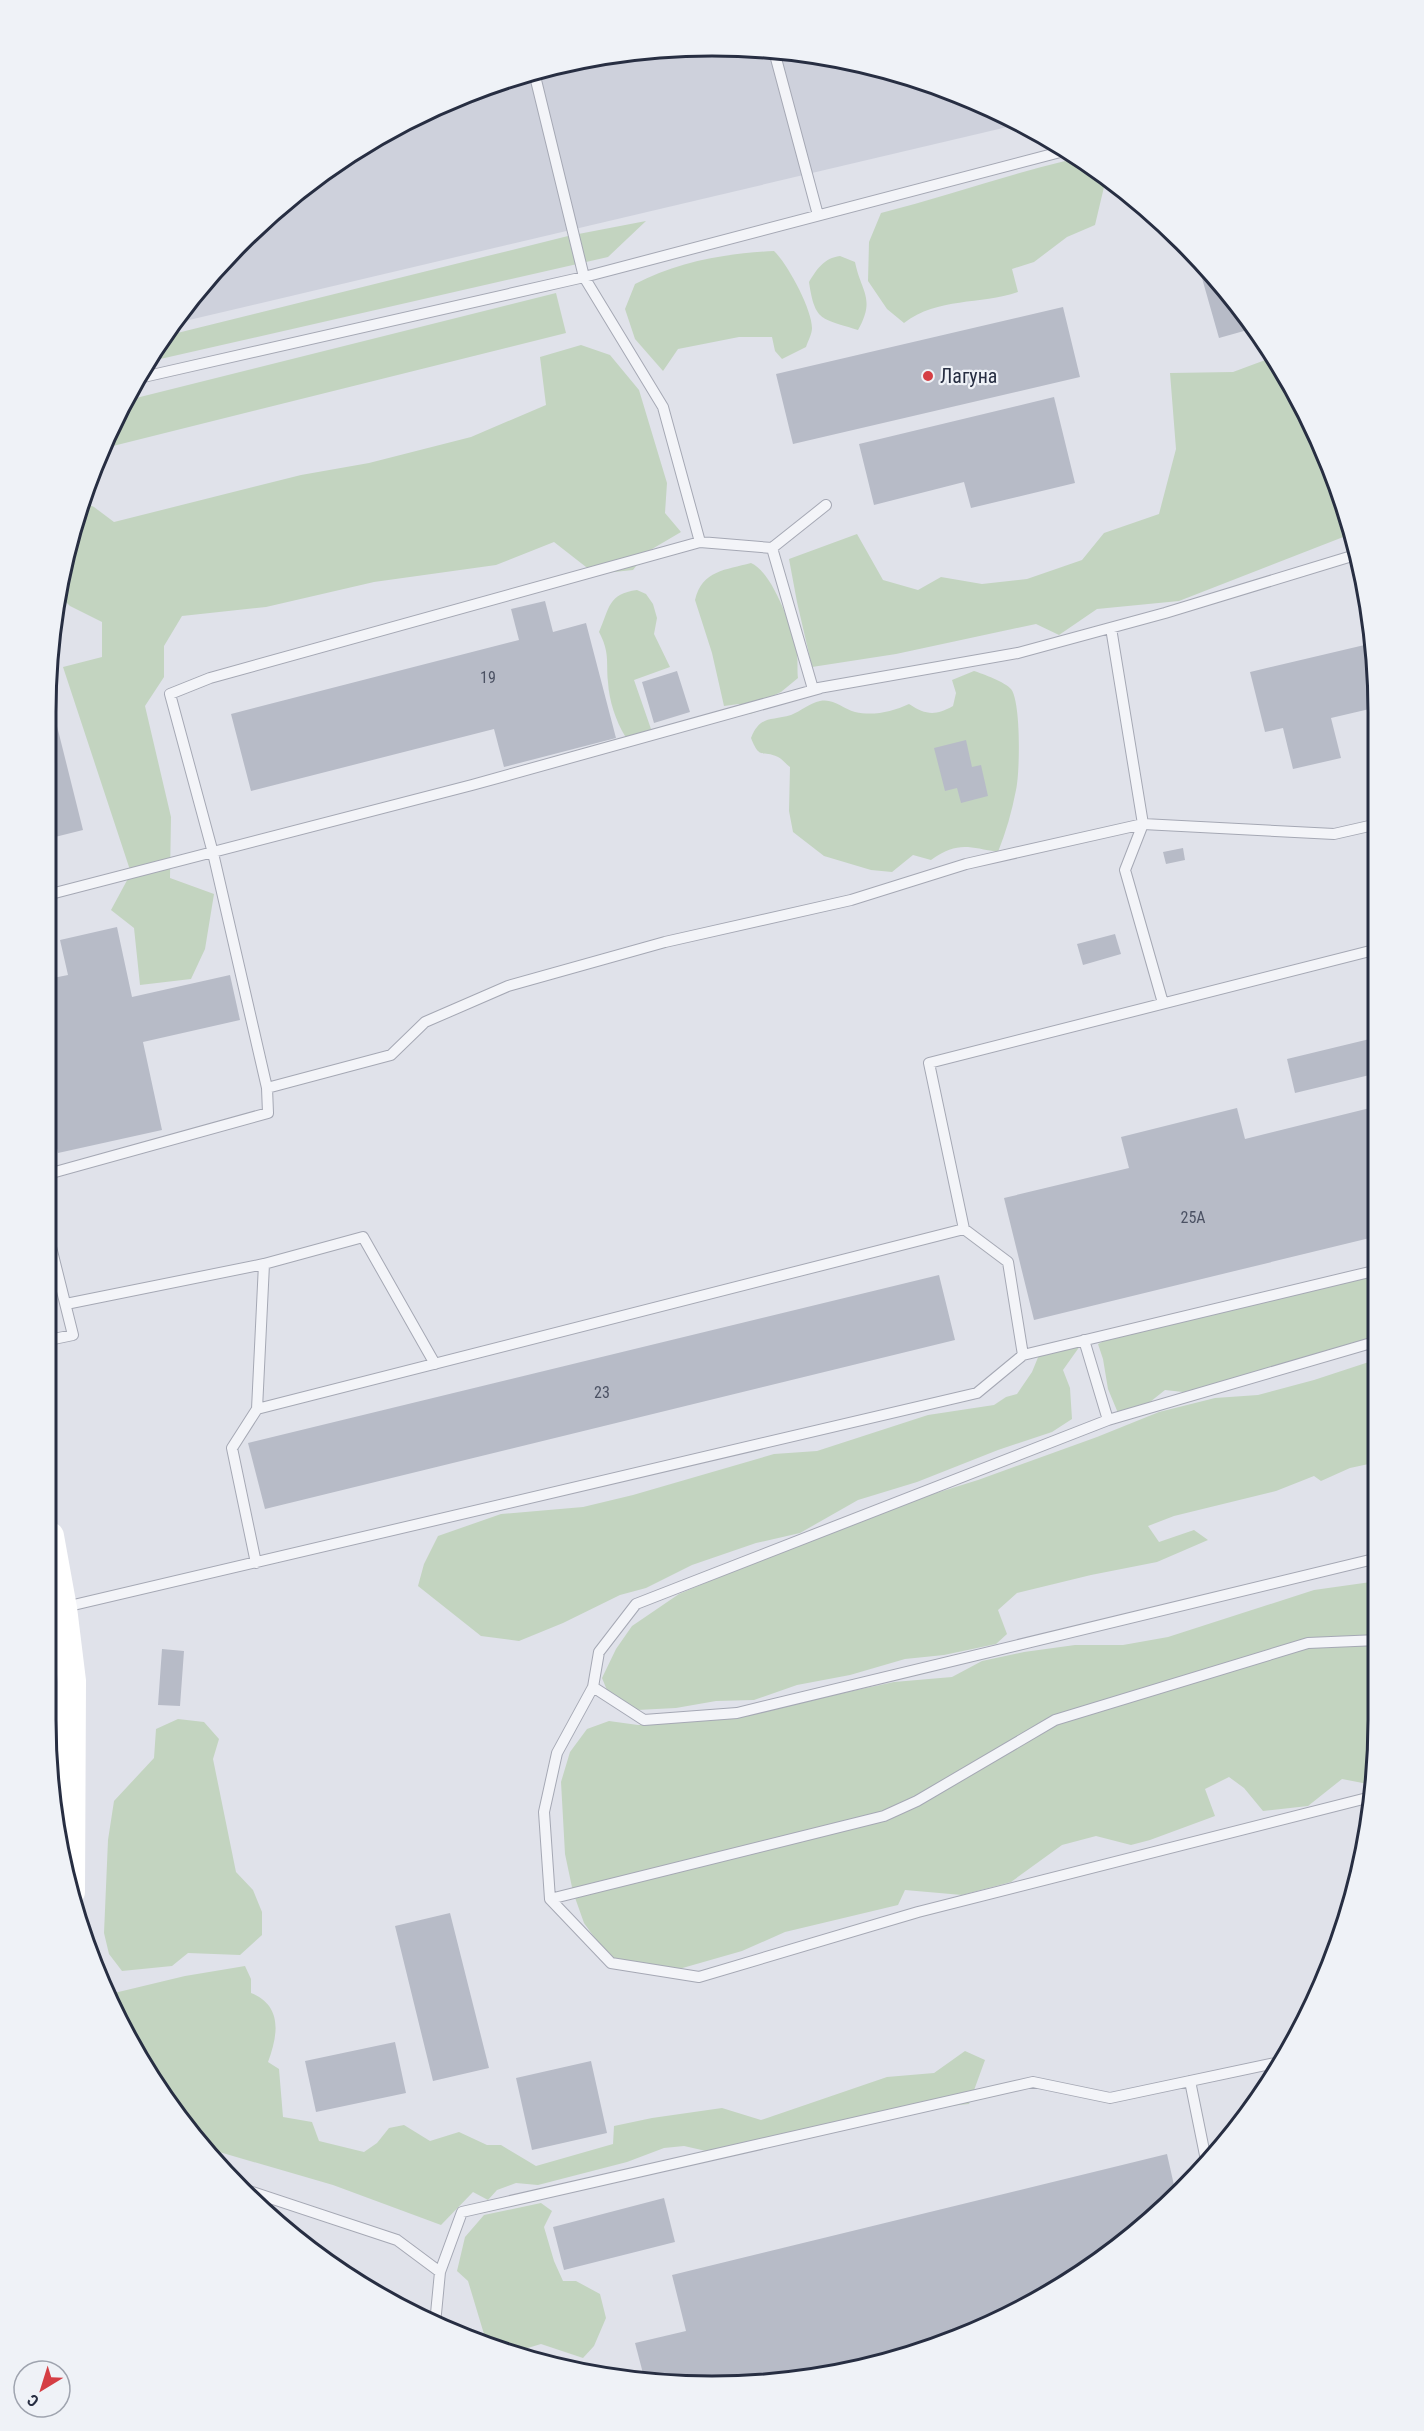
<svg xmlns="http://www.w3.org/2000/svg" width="1424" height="2431" font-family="'Roboto Condensed',sans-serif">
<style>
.built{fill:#ced1dc}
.green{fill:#c3d4c0}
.building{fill:#b7bbc7}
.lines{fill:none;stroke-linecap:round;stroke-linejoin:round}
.lane-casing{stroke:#a5a8b4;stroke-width:12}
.lane{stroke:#f3f4f8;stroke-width:10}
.secondary{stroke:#fff;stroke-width:28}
.poi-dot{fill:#d53e44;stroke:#eff2f7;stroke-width:2}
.labels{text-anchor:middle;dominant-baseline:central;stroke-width:4.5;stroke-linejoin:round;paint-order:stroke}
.number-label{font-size:16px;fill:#4b5163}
.poi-label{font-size:20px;fill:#272e42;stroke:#eff2f7;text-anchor:start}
.rim{fill:none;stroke:#272e42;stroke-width:3}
</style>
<rect width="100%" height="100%" fill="#e0e2ea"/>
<path class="built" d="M712,45L842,58L967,96L1020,124L172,324L240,241L341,158L456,96L582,58Z"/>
<path class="green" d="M1065,161L1086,168L1104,187L1095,225L1067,237L1034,262L1012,269L1018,292C980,305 938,297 904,323L887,309L868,281L869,242L881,213C943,197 1003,176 1065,161Z
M646,221L608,257L147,362L161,337L568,236Z
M774,251C787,263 812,309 812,328C812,334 808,341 806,347L782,359L775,351L772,337H739L678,349L663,371L635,339L625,309L635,284C677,262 726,253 774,251Z
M840,256L855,262C861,292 876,298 858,330C822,318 815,323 809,282C817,269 824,258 840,256Z
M556,293L566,333L105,448L128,400Z
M581,345L610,355L639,390L667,483L665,513L681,532L647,552L633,570L595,574L554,542L496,565L374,582L266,607L182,616L164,646V677L145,706L171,817L170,878L214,894L205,949L191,979L140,985L134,928L111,910L131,873L63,667L102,657V622L70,606L61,597L80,500L94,507L114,522L301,475L369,463L471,437L546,405L540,357Z
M1273,357L1289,378L1344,498L1351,534L1179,601L1097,609L1059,635L1036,624L896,654L812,667L797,602L789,559L857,534L883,580L918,590L941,577L982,584L1027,579L1082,560L1104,533L1159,514L1176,449L1170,373L1233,372Z
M751,563C773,572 794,632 797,654C798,662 797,671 798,678L781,692L766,699L759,711L750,714L741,708L739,704L724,706L712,653L695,600C702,570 726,570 751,563Z
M637,590L646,594L653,604L657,618L654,634L670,667L634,680L651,729L638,740L625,736C616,721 609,701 608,682C606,661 610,653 599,632C610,607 608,594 637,590Z
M974,671C983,674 1005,682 1011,689C1021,701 1020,773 1016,790C1012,811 1006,832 998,852C968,847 958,841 931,860L913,855L892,872L871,870L824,856L793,832L789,811L790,767C786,764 782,759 778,757C762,749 760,761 751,738C760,715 771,721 791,715C801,711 810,703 820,701C834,698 843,709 855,712C873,716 892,712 909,704C926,715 935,716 953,706L956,693L952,680Z
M1378,1272V1346L1192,1393L1165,1390L1145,1406L1118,1413L1108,1389L1103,1359L1098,1344L1118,1334Z
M1080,1346L1063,1370L1070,1388L1072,1419L1052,1432L998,1450L917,1482L858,1500L800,1533L756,1543L692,1565L646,1588L620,1595L563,1623L519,1641L481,1636L418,1586L424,1564L438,1536L501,1514L583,1507L633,1495L774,1454L817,1451L928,1415L994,1405L1006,1397L1017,1394L1032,1372L1039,1355Z
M1378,1359V1462L1350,1468L1321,1481L1314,1476L1276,1491L1174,1516L1148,1526L1159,1542L1194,1530L1208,1540L1157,1562L1091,1575L1017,1593L998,1610L1007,1634L996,1644L944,1655L905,1659L850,1675L797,1685L754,1700L716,1701L676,1708L637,1710L611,1700L602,1678L616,1649L632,1626L679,1594L779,1552L901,1504L978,1480L1097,1437L1159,1412L1215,1398L1258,1395L1314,1380Z
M1378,1581V1763L1373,1785L1342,1779L1308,1806L1263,1811L1244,1788L1229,1777L1205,1789L1215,1816L1150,1840L1131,1845L1096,1836L1062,1845L1011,1882L962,1895L905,1890L898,1905L785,1932L742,1951L679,1969L618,1962L599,1944L584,1923L573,1892L565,1854L561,1782L570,1752L587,1729L609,1721L638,1725L690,1722L764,1710L894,1682L952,1677L982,1661L1024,1652L1075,1645H1123L1168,1637L1314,1590Z
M178,1719L204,1722L219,1739L213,1759L236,1872L253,1890L262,1912V1935L240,1955L188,1953L172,1966L122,1971L109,1954L104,1933L108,1840L114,1801L154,1758L156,1729Z
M245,1966L251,1979V1993C283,2006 278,2035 268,2062L279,2069L283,2117L312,2122L319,2141L364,2152L377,2143L389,2128L404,2125L430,2141L459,2132L487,2145H501L536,2166L613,2144L614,2126L652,2118L722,2108L761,2120L887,2077L934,2073L965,2051L985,2060L969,2104L909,2110L715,2153L684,2146L664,2148L627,2162L538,2185L516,2183L497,2190L488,2200L473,2192L441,2225L333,2185L209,2149C184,2138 131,2042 114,2014L107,1997L110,1994L185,1976Z
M541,2203L552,2211L544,2227L554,2261L563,2281H576L600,2294L606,2318L594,2346L583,2358L541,2344L511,2353L487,2344L468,2281L457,2271L465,2237L484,2215Z"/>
<path class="building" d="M1196,257H1197L1251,329L1219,338Z
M1063,307L1080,377L793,444L776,374Z
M1054,397L1075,483L971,508L964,482L874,505L859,444Z
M545,601L553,632L586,623L616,738L504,767L494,729L251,791L231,714L519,640L511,609Z
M1373,643L1378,668V707L1331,718L1341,758L1293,769L1283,728L1265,732L1250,672Z
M677,671L690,712L654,723L642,682Z
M47,686L83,830L47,839Z
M1378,728V769H1377L1367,731Z
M966,740L972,767L981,765L988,796L961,803L957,788L945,791L934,748Z
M1183,848L1185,860L1166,864L1163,852Z
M117,927L132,997L230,975L240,1020L143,1042L162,1130L58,1153L48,1108V979L68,975L60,940Z
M1115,934L1121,954L1083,965L1077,944Z
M1378,1037V1073L1295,1093L1287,1059Z
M1378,1106V1236L1034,1320L1004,1198L1129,1168L1121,1137L1237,1108L1245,1139Z
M939,1275L955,1340L265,1509L248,1443Z
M162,1649L184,1651L180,1706L158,1705Z
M450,1913L489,2068L433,2081L395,1926Z
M395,2042L406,2093L316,2112L305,2061Z
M591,2061L607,2133L532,2150L516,2078Z
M1167,2154L1176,2194L1118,2248L1045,2297L927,2350L755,2385L645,2381L635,2343L686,2331L672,2275Z
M664,2198L675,2242L564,2270L553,2227Z"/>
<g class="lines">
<g class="lane-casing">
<path id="lane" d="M774,51L818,215
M534,72L584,277L663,407L700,542L772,548L826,505
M139,378L584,277L1068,150
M772,548L813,689L1018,653L1165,613L1352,556L1355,557
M47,895L472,785L821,688
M1163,1003L1125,870L1143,824L1334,834L1378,824
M267,1088L391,1055L425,1022L508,986L665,942L851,900L966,864L1143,824L1111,628
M48,1174L268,1113L267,1088L213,853L170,694L210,678L700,542
M49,1239L73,1335L49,1340
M66,1304L264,1264L363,1237L435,1364
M1084,1340L1108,1420L636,1604L599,1652L593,1687L644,1720L737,1713L1378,1558
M1023,1355L1378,1270
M257,1409L964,1229
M1108,1420L1378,1341
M256,1563L232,1448L257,1409L264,1264
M65,1607L977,1393L1023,1355L1008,1262L964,1229L929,1063L1378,949
M593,1687L557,1753L544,1812L550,1899L611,1963L699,1977L918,1912L1371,1797
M550,1899L884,1816L917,1801L1055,1720L1308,1643L1378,1640
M1190,2081L1207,2165
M237,2187L397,2240L440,2272L435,2324
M440,2272L462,2212L1033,2082L1110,2098L1280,2062"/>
</g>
<use href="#lane" class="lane"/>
<path class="secondary" d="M50,1536L63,1608L72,1681L71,1892"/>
</g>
<circle class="poi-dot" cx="928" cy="376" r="6"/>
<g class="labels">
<g class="number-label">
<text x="488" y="677">19</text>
<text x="1193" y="1217">25А</text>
<text x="602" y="1392">23</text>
</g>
<g class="poi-label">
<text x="940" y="376">Лагуна</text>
</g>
</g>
<path d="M0 0H1424V2431H0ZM712 56H712A656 656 0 0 1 1368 712V1720A656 656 0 0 1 712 2376H712A656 656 0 0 1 56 1720V712A656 656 0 0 1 712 56Z" fill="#eff2f7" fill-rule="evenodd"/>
<path class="rim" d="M712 56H712A656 656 0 0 1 1368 712V1720A656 656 0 0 1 712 2376H712A656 656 0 0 1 56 1720V712A656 656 0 0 1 712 56Z"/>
<g transform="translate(42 2389) rotate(218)"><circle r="28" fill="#eff2f7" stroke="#9fa4af" stroke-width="1.5"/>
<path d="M0-4.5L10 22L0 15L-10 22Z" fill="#d53e44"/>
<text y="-9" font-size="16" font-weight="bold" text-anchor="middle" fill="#272e42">С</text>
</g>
</svg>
